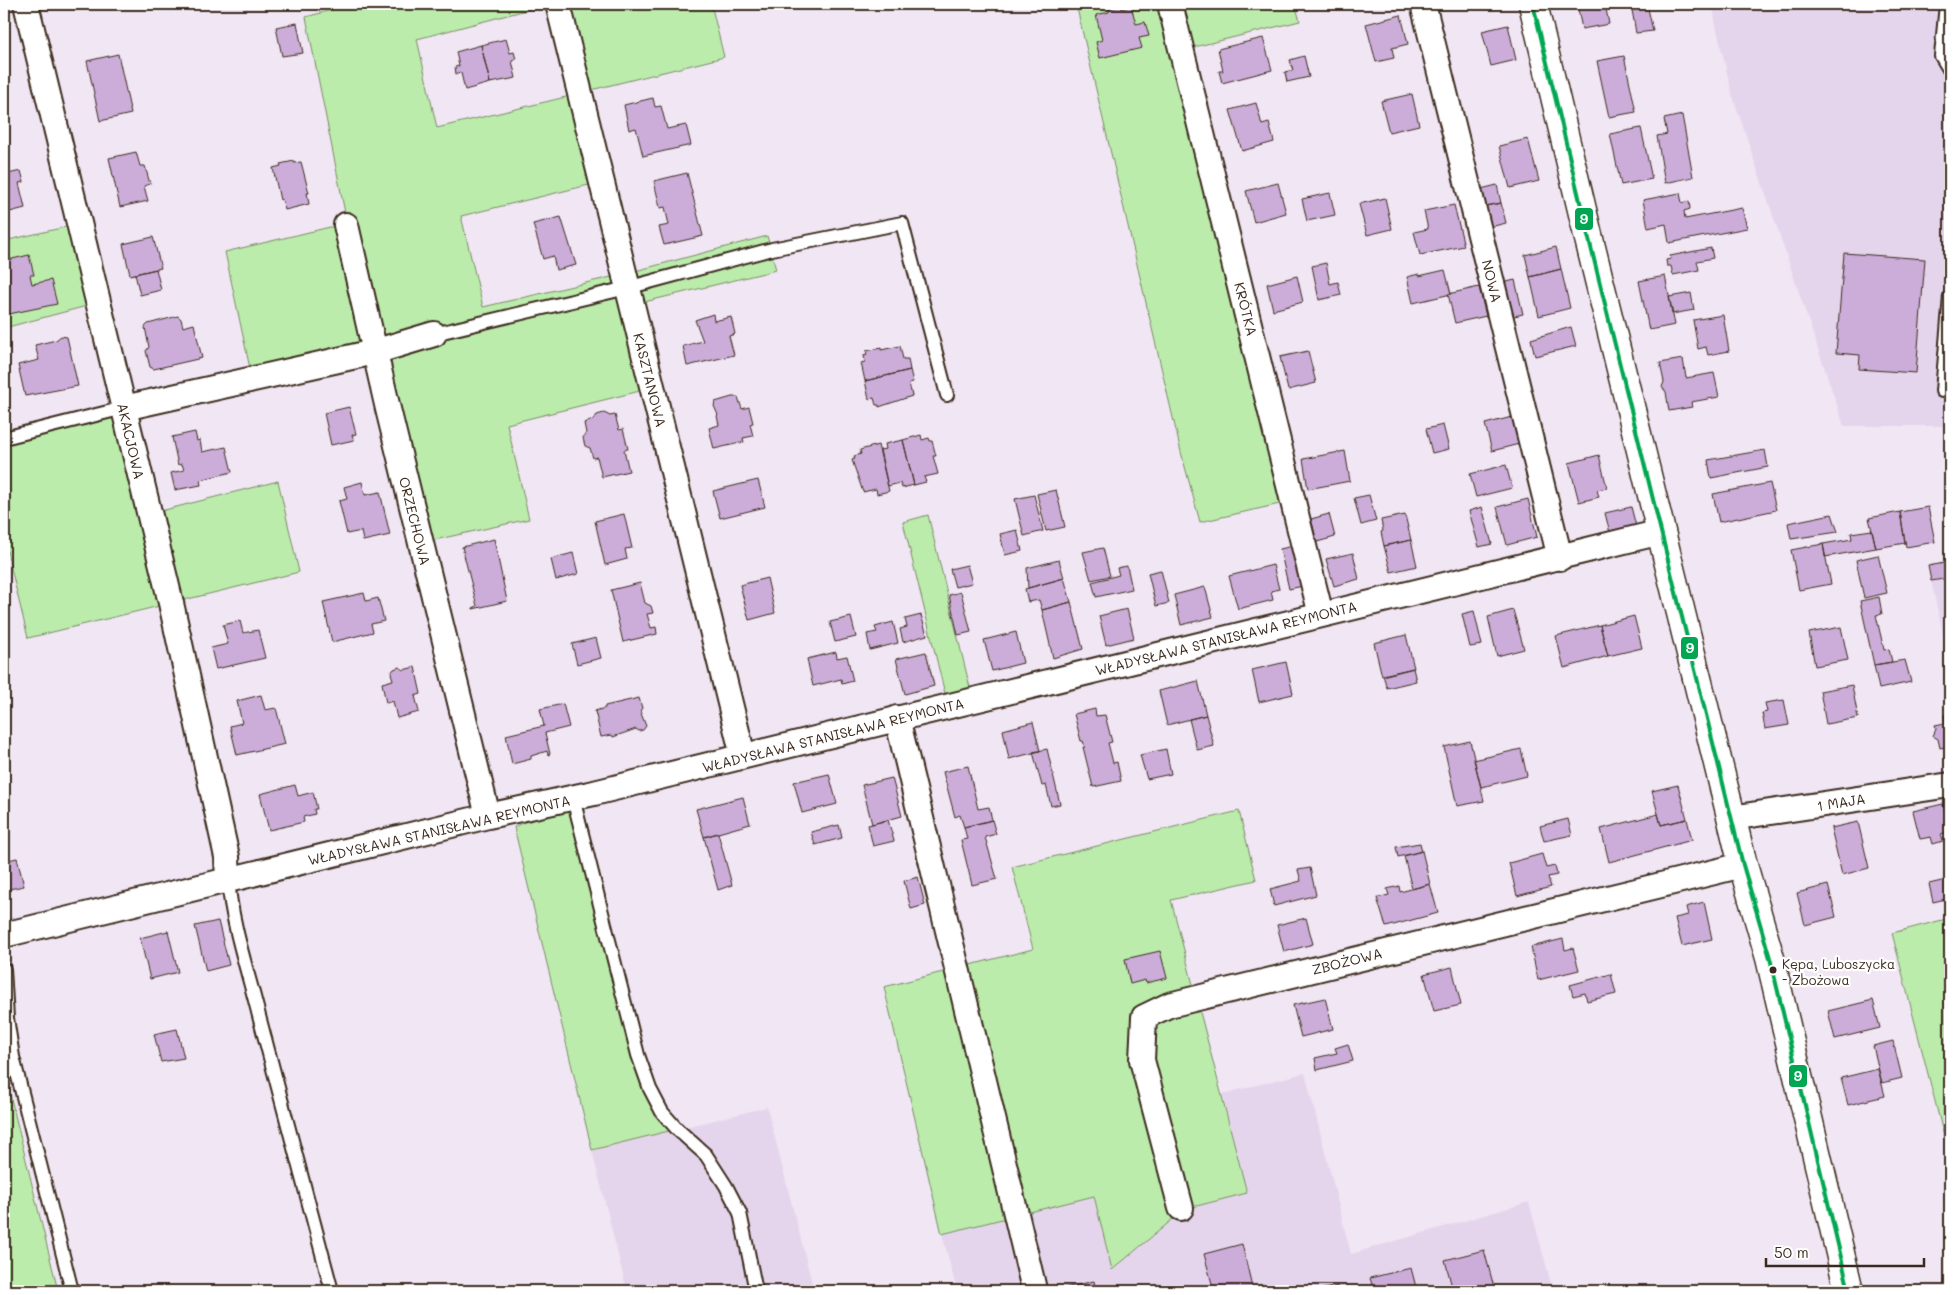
<svg xmlns="http://www.w3.org/2000/svg" width="1954" height="1295" font-family="Mali,sans-serif">
<style>
.built{fill:#e5d5ec}
.green{fill:#bbecac;stroke:#7b8b65}
.building{fill:#ccadd9;stroke:#3b2a1e}
.lines{fill:none;stroke-linecap:round;stroke-linejoin:round}
.lane-casing{stroke:#3b2a1e;stroke-width:16}
.street-casing{stroke:#3b2a1e;stroke-width:28}
.secondary-casing{stroke:#3b2a1e;stroke-width:31}
.lane{stroke:#fff;stroke-width:12}
.street{stroke:#fff;stroke-width:24}
.secondary{stroke:#fff;stroke-width:28}
.bus-1-casing{stroke:#fff;stroke-width:8}
.bus-1{stroke:#00a651;stroke-width:4}
.bus-dot{fill:#3b2a1e;stroke:#fff;stroke-width:2}
.labels{text-anchor:middle;dominant-baseline:central;stroke-width:4.5;stroke-linejoin:round;paint-order:stroke}
.bus-label{font-size:13px;fill:#3b2a1e;stroke:#fff;text-anchor:start}
.street-label{font-size:14px;fill:#3b2a1e;stroke:#fff}
.line-badge{stroke:#fff;stroke-width:2}
.badge-label{font-size:14px;text-anchor:middle;font-weight:bold;fill:#fff}
</style>
<rect width="100%" height="100%" fill="#f0e6f4"/>
<filter id="ink" filterUnits="userSpaceOnUse"><feTurbulence type="fractalNoise" baseFrequency=".02" numOctaves="2"/><feDisplacementMap in="SourceGraphic" scale="10" xChannelSelector="R" yChannelSelector="G"/><feConvolveMatrix kernelMatrix="1 2 1 2 8 2 1 2 1" color-interpolation-filters="sRGB"/></filter>
<g filter="url(#ink)">
<path class="built" d="M1713,4H1950V426H1844L1732,94L1715,21Z
M1950,578V663L1931,581Z
M1305,1073L1351,1254L1529,1202L1553,1291H957L942,1234L1094,1196L1112,1270L1185,1209L1247,1193L1222,1094Z
M767,1107L814,1291H627L592,1150Z"/>
<path class="green" d="M353,4H549L417,39L437,128L570,96L601,182L461,216L483,307L624,274L767,236L776,270L632,305L652,388L507,424L529,519L421,543L374,352L252,378L225,252L347,223L306,17Z
M566,4H711L724,57L587,91Z
M1076,4H1295L1300,21L1182,50L1293,501L1200,522L1181,452Z
M79,224L98,303L4,328V241Z
M124,408L149,514L278,481L299,572L28,638L4,539V435Z
M928,515L973,700L948,706L903,522Z
M573,798L638,1055L677,1129L592,1150L514,827Z
M1239,811L1256,880L1171,900L1247,1193L1185,1209L1112,1270L1094,1196L942,1234L884,987L1033,949L1012,867Z
M1950,918V1160L1892,933Z
M4,1070L58,1291H10L4,1268Z"/>
<path class="building" d="M1577,4H1605L1609,24L1582,29Z
M1631,4H1647L1653,31L1636,33Z
M1121,6L1122,9L1131,6L1136,24L1145,22L1149,36L1139,38L1142,48L1100,58L1096,42L1102,40L1096,15L1109,12V9Z
M1401,15L1408,44L1392,48L1394,58L1376,62L1366,24Z
M297,23L303,53L282,56L276,27Z
M1508,25L1516,60L1491,66L1482,31Z
M1263,38L1272,70L1222,83L1219,71H1223L1218,49Z
M506,39L510,53L514,52L516,59L512,61L516,78L490,83L481,45Z
M481,45L490,83L465,90L461,73L456,74L455,67L459,66L456,52Z
M118,54L131,114L100,121L87,61Z
M1304,56L1309,77L1287,82L1285,72L1293,70L1290,60Z
M1624,56L1636,112L1609,117L1597,61Z
M4,86L9,109L6,110L9,122L4,123Z
M1412,94L1419,125L1389,132L1381,101Z
M653,98L655,107L661,106L667,129L686,125L691,145L643,156L636,128L629,130L624,105Z
M1256,103L1262,125L1269,123L1274,142L1242,151L1230,110Z
M1682,115L1693,177L1665,183L1657,136L1667,134L1664,119Z
M1641,128L1652,179L1621,185L1610,134Z
M1528,139L1539,181L1510,188L1499,146Z
M136,152L140,166H145L150,184L144,186L148,201L120,207L109,158Z
M294,161V163L301,162L309,193H307L309,204L285,210L282,199L280,200L273,168L281,166L280,164Z
M8,171V174L21,171L24,182L19,183L25,208L6,213L4,205V172Z
M687,173L703,236L664,245L659,227L669,225L665,207L660,208L654,181Z
M1278,183L1286,213L1254,222L1246,191Z
M1497,185L1501,203L1485,206L1481,189Z
M1330,193L1335,215L1307,221L1302,199Z
M1680,193L1682,203L1689,201L1690,209L1684,211L1685,219L1742,208L1747,228L1669,243L1666,224L1648,228L1643,200Z
M1385,198L1392,229L1367,235L1359,204Z
M1501,203L1506,223L1490,227L1485,206Z
M1454,205L1464,246L1420,255L1414,232L1428,229L1424,211Z
M561,217L576,265L556,270L553,256L543,259L533,224Z
M153,237L161,268L130,275L123,244Z
M1556,247L1561,269L1530,277L1525,255Z
M1711,248L1713,258L1697,261L1699,270L1673,275L1671,266H1667L1666,260L1671,259L1670,256Z
M1844,253L1925,259L1916,373L1859,369L1860,355L1836,353Z
M29,255L34,275H30L32,284L51,280L57,304L4,315V261Z
M1326,263L1330,284L1338,282L1341,295L1319,300L1312,266Z
M156,269L161,290L140,295L135,274Z
M1561,269L1570,308L1539,316L1530,277Z
M1445,270L1451,294L1413,303L1407,277L1419,274V276Z
M1297,276L1303,302L1273,310L1267,284Z
M1665,276L1675,325L1649,330L1639,281Z
M1515,280L1523,314L1510,317L1502,283Z
M1479,287L1486,316L1455,323L1448,294Z
M1691,293L1694,310L1672,314L1669,297Z
M713,314L714,321L731,317L735,334L729,336L734,355L687,366L683,346L703,341L695,320Z
M1723,315L1729,351L1708,355L1706,347L1698,349L1693,320Z
M178,316L181,319L183,327L194,324L202,358L154,369L150,367L146,351L149,347L145,327L148,324Z
M1571,327L1576,346L1535,356L1531,339Z
M61,336L67,337L78,386L25,396L18,365L39,360L35,345L56,340Z
M900,346L903,359H908L910,370L865,381L861,363L865,362L864,355L867,354L866,351L881,348V350Z
M1308,351L1316,383L1288,390L1280,357Z
M1683,359L1686,378L1714,373L1719,397L1691,402L1692,407L1669,411L1666,392L1662,387L1664,382L1660,363Z
M910,370L913,382L909,383L912,396L879,407V405H876L874,398L869,399L865,381Z
M732,397H738L742,409L749,407L753,423L750,424L753,436L743,438L744,442L714,449L709,428L719,425L717,416L718,415L714,406L715,402Z
M349,407L356,434L352,435L354,440L331,445L324,413Z
M604,413L610,416L615,415L619,430L623,429L628,449L624,450L629,471L602,477L597,457L593,458L590,448L585,446L583,438L586,433L584,423L593,420L597,415Z
M1512,417L1519,444L1492,451L1485,424Z
M1443,425L1449,449L1432,453L1426,429Z
M195,432L197,441L200,440L202,452L226,447L232,472L200,480L201,485L175,490L171,473L184,470L182,464L178,465L172,437Z
M921,435L922,440L929,438L930,441H932L936,456H933L938,474L924,477L926,482L914,485L903,440Z
M903,440L914,485L902,488L900,483L888,486L880,450L886,449L885,444Z
M878,445L889,491L877,494L876,489L863,492L852,460L855,459L854,456L861,454L860,450Z
M1765,450L1768,467L1711,478L1708,460Z
M1345,451L1350,481L1308,489L1303,459Z
M1599,455L1607,488L1597,490L1599,497L1579,502L1569,463Z
M1506,465L1512,488L1476,497L1470,474Z
M758,480L765,507L720,518L713,491Z
M362,482L365,495L380,492L390,535L363,541L361,531L347,534L339,501L347,499L344,487Z
M1770,483L1776,510L1719,522L1713,494Z
M1056,490L1065,527L1046,531L1037,494Z
M1034,495L1043,531L1024,536L1015,499Z
M1369,495L1376,521L1361,525L1354,498Z
M1528,499L1537,537L1507,545L1497,507Z
M1482,507L1492,544L1479,547L1469,511Z
M1631,507L1637,530L1611,537L1605,513Z
M1928,507L1935,542L1906,547L1900,512Z
M1900,512L1905,543L1876,548L1869,518Z
M624,514L632,548L625,549L627,559L605,565L595,521Z
M1329,514L1335,537L1317,542L1311,519Z
M1832,514L1838,532L1791,539L1788,523Z
M1405,515L1411,540L1384,546L1381,532L1383,531L1381,520Z
M1017,530L1022,551L1005,555L1000,534Z
M1872,530L1876,548L1825,557L1823,544L1852,539L1851,533Z
M494,539L507,601L473,609V608L477,606L462,547Z
M1411,540L1417,566L1391,572L1384,546Z
M1823,544L1831,584L1799,590L1791,550Z
M1293,546L1303,586L1289,589L1280,549Z
M1103,548L1110,576L1091,580L1083,552Z
M573,553L578,574L556,580L551,559Z
M1353,553L1359,579L1334,586L1326,559Z
M1878,555L1887,593L1864,598L1856,560Z
M1059,560L1064,578L1028,588L1027,568Z
M1950,562V578L1931,581L1928,566Z
M967,565L972,583L955,587L950,569Z
M1273,565L1279,589L1271,591L1273,600L1238,609L1229,576Z
M1127,566L1132,589L1096,597L1092,582L1119,575L1117,568Z
M1161,570L1169,603L1156,606L1148,573Z
M767,578L775,613L749,620L740,585Z
M1064,578L1071,602L1042,610L1039,600L1028,602L1025,589Z
M640,583L645,603L651,606L653,613L647,614L651,628L656,627L657,634L623,642L611,590Z
M1205,587L1213,617L1181,625L1174,595Z
M961,592L971,632L958,635L949,595Z
M364,593L366,601L378,598L384,621L371,624L373,632L332,642L323,602Z
M1879,597L1882,614L1876,615L1884,650L1889,649L1892,662L1874,665L1860,601Z
M1071,602L1083,649L1053,658L1042,610Z
M1127,609L1134,638L1106,645L1099,616Z
M1513,610L1524,649L1497,656L1488,617Z
M1474,611L1482,645L1470,647L1462,614Z
M921,615L927,635L903,642L900,629L907,627L905,619Z
M1634,616L1642,648L1608,656L1600,625Z
M851,617L856,637L835,642L830,622Z
M240,621L243,633L258,630L265,658L216,669L211,648L228,644L223,625Z
M893,622L898,643L870,650L867,634L877,632L875,627Z
M1600,625L1608,656L1564,668L1556,636Z
M1841,627L1848,660L1815,666L1809,633Z
M1016,632L1023,663L992,671L984,640Z
M1406,635L1414,668L1382,676L1374,643Z
M596,638L601,658L577,664L572,644Z
M836,652L837,658L847,656L853,681L842,684L841,679L813,686L807,659Z
M926,652L934,686L905,694L896,659Z
M1905,660L1911,682L1879,689L1874,665Z
M1286,662L1293,694L1259,702L1252,670Z
M399,667L403,670L415,667L421,694L415,696L419,712L397,718L393,701L386,703L382,683L393,680L391,673L394,669Z
M1413,668L1416,681L1387,688L1383,675Z
M1198,681L1206,715L1167,725L1159,691Z
M1852,685L1858,718L1826,724L1820,691Z
M261,695L265,710L276,708L285,744L237,755L230,726L242,723L237,701Z
M639,698L642,708L640,711L646,726L643,730L639,731L636,729L613,737L612,735L601,737L595,711L605,708V706Z
M1784,700L1789,725L1765,729L1762,713L1767,712L1765,703Z
M563,704L569,727L545,733L550,754L548,755L547,751L531,756V759L512,764L506,735L544,726L540,709Z
M1095,709L1096,716L1105,715L1112,742L1108,743L1113,763L1117,762L1121,781L1093,787L1083,747H1085L1083,741H1081L1074,714Z
M1950,713V746L1940,748L1938,739L1933,736L1936,729L1935,725L1945,723L1944,715Z
M1206,715L1214,746L1197,750L1189,719Z
M1033,722L1040,751L1009,759L1003,730Z
M1470,741L1484,801L1457,806L1444,747Z
M1047,749L1060,804L1051,806L1046,785L1042,786L1033,752Z
M1166,749L1171,774L1147,779L1140,755Z
M1521,749L1527,776L1481,787L1474,760Z
M968,766L978,809L989,807L992,820L964,827L960,815L955,817L943,772Z
M829,774L837,804L802,813L794,782Z
M892,778L902,816L872,824L862,785Z
M295,785L298,796L313,792L317,809H314L315,814L303,817L304,822L269,830L260,794Z
M1678,785L1687,819L1661,825L1652,791Z
M743,797L750,824L704,837L696,809Z
M1943,804L1950,832L1941,834L1943,841L1933,844L1931,837L1920,839L1913,811Z
M1658,814L1661,825L1687,819L1692,840L1609,862L1601,829Z
M1568,819L1572,835L1544,841L1540,826Z
M888,820L894,841L873,846L868,825Z
M992,820L996,834L985,837L997,879L972,885L961,840L967,839L964,827Z
M1858,822L1869,868L1842,875L1831,828Z
M839,825L842,838L815,845L811,832Z
M718,833L732,885L718,890L704,837Z
M1420,843L1422,851L1398,857L1396,847Z
M1422,851L1430,884L1412,889L1404,856Z
M1542,854L1546,868L1555,866L1557,875L1548,877L1551,887L1517,896L1509,863Z
M17,858L24,886L4,890V861Z
M1310,868L1316,895L1274,906L1270,889L1301,881L1298,870Z
M918,877L925,905L911,909L904,881Z
M1950,879V898L1933,902L1929,884Z
M1430,884L1438,913L1386,927L1377,898L1389,895L1387,889L1399,886L1400,892Z
M1828,885L1836,917L1805,925L1797,893Z
M1704,902L1712,939L1682,946L1675,918L1688,915L1686,907Z
M1306,918L1313,944L1284,952L1277,925Z
M218,921L229,965L206,971L195,926Z
M168,931L178,972L150,979L140,938Z
M1563,939L1565,950L1573,948L1579,970L1538,980L1531,947Z
M1160,951L1167,978L1146,983L1145,980L1130,984L1125,959Z
M1452,967L1461,1005L1434,1011L1424,974Z
M1611,974L1616,994L1587,1001L1585,993L1573,996L1570,985Z
M1325,998L1333,1029L1301,1037L1293,1005Z
M1873,1000L1880,1028L1835,1039L1828,1011Z
M177,1029L184,1058L161,1062L154,1034Z
M1893,1041L1902,1078L1882,1083L1873,1046Z
M1348,1044L1353,1061L1317,1070L1315,1058L1337,1053L1335,1048Z
M1878,1069L1885,1096L1848,1105L1841,1078Z
M1242,1244L1253,1291H1214L1204,1254Z
M1484,1250L1495,1291H1453L1445,1260Z
M1411,1268L1417,1291H1374L1370,1278Z
M1094,1281L1096,1291H1057L1056,1290Z
M1337,1286L1339,1291H1315Z"/>
<g class="lines">
<g class="lane-casing">
<path id="lane" d="M1946,4L1941,56L1950,71
M434,334L627,288L772,249L902,223L947,395
M1942,391L1950,296
M4,438L124,408
M573,798L638,1055L650,1089L662,1112L677,1129L706,1155L726,1186L740,1213L756,1291
M228,880C232,925 248,972 259,1016C283,1108 307,1200 332,1291
M4,969L7,1018L13,1057L72,1291"/>
</g>
<g class="street-casing">
<path id="street" d="M26,4L171,603L227,857L228,880
M558,4L743,756
M1170,4L1321,615
M1423,4L1560,558
M346,225L388,409L488,816
M124,408L374,352L434,334
M897,718L1033,1285
M1731,818L1950,785
M4,935L488,816L594,793L1661,532
M1181,1208L1142,1060L1144,1017L1169,1005L1743,865"/>
</g>
<g class="secondary-casing">
<path id="secondary" d="M1533,4L1588,235L1743,865L1770,958L1849,1291"/>
</g>
<use href="#lane" class="lane"/>
<use href="#street" class="street"/>
<use href="#secondary" class="secondary"/>
<g class="bus-1-casing">
<path id="bus-1" d="M1533,4L1588,235L1743,865L1770,958L1849,1291"/>
</g>
<use href="#bus-1" class="bus-1"/>
</g>
</g>
<circle class="bus-dot" cx="1773" cy="970" r="4.5"/>
<g class="labels">
<g class="bus-label">
<text x="1782" y="963">Kępa, Luboszycka<tspan x="1782" dy="16">- Zbożowa</tspan></text>
</g>
<g class="street-label">
<text transform="translate(1492 281) rotate(76)">NOWA</text>
<text transform="translate(1246 309) rotate(76)">KRÓTKA</text>
<text transform="translate(650 380) rotate(76)">KASZTANOWA</text>
<text transform="translate(131 441) rotate(77)">AKACJOWA</text>
<text transform="translate(415 521) rotate(76)">ORZECHOWA</text>
<text transform="translate(1226 638) rotate(-14)">WŁADYSŁAWA STANISŁAWA REYMONTA</text>
<text transform="translate(833 735) rotate(-14)">WŁADYSŁAWA STANISŁAWA REYMONTA</text>
<text transform="translate(1841 802) rotate(-9)">1 MAJA</text>
<text transform="translate(439 830) rotate(-13)">WŁADYSŁAWA STANISŁAWA REYMONTA</text>
<text transform="translate(1347 961) rotate(-14)">ZBOŻOWA</text>
</g>
</g>
<g class="line-badge">
<rect x="1574" y="207" width="20" height="24" rx="5" fill="#00a651"/>
<rect x="1680" y="636" width="19" height="24" rx="5" fill="#00a651"/>
<rect x="1788" y="1064" width="20" height="24" rx="5" fill="#00a651"/>
</g>
<g class="badge-label">
<text x="1584" y="224">9</text>
<text x="1690" y="653">9</text>
<text x="1798" y="1081">9</text>
</g>
<rect width="1954" height="1295" fill="none" stroke="#fff" stroke-width="20"/>
<rect x="10" y="10" width="1934" height="1275" fill="none" stroke="#3b2a1e" stroke-width="2" filter="url(#ink)"/>
<path d="M1766 1258v8h158v-8" fill="none" stroke="#3b2a1e" stroke-width="2.5"/>
<text x="1774" y="1258" font-size="15" fill="#3b2a1e" stroke="#ffffff" stroke-width="4" paint-order="stroke">50 m</text>
</svg>
